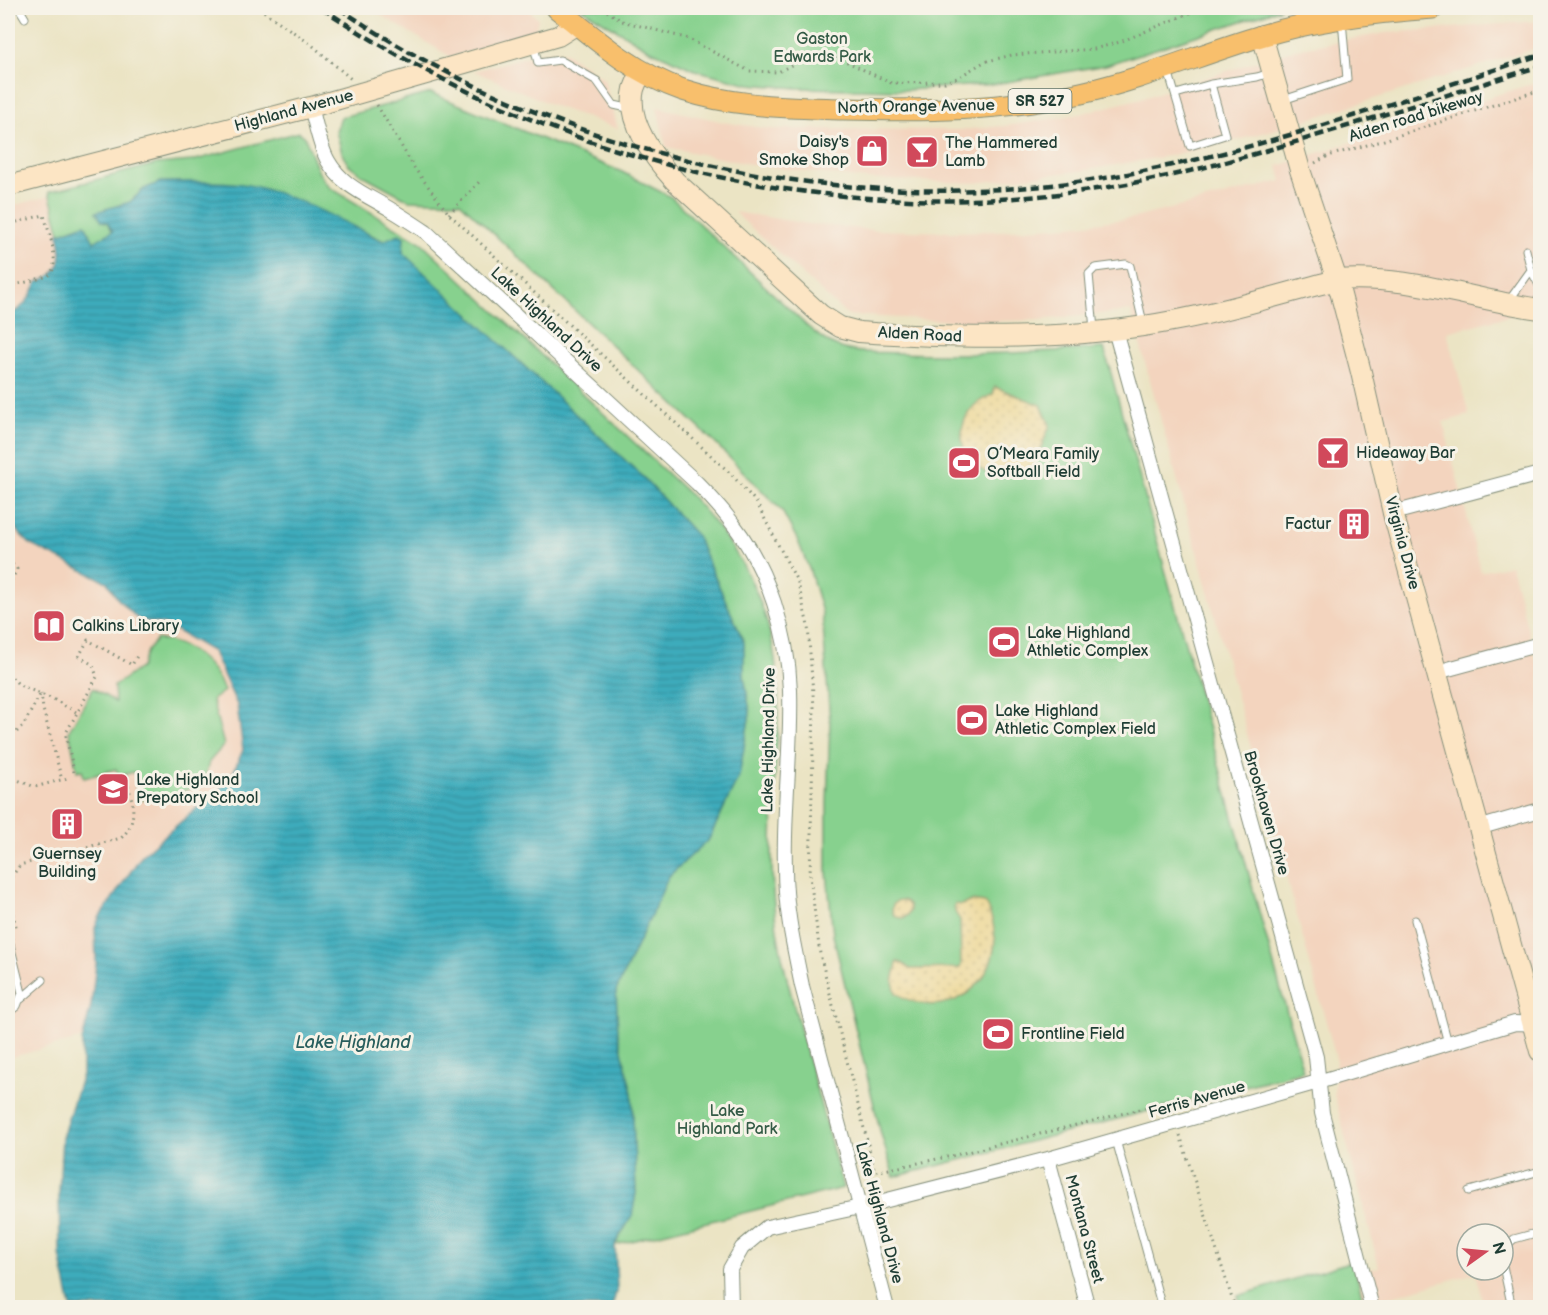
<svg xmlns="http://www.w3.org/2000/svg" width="1548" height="1315" font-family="'Balsamiq Sans',sans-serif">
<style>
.built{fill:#f3d4be;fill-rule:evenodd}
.green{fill:#87d18e;stroke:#538761;stroke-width:1.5}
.sand{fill:url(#sand-dots);stroke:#868c69;stroke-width:1.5}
.water{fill:url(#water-rules);stroke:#2e7478;stroke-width:1.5}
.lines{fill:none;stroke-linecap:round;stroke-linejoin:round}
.lane-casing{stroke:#85907c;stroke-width:9}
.street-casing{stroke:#85907c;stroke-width:16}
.secondary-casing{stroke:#85907c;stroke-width:22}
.primary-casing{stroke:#85907c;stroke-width:23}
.path{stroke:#85907c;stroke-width:3;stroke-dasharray:1.5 4.5;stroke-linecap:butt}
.lane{stroke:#fff;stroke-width:7}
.street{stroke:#fff;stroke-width:14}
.secondary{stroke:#fce5c4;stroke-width:20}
.primary{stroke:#f8bf6c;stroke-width:21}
.rail{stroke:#1f3d34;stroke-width:4.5;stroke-dasharray:9 4.5;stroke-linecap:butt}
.labels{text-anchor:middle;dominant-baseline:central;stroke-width:6;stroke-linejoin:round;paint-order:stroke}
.shield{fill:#f7f3e8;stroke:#60746a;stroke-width:1.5}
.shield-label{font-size:15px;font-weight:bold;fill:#1f3d34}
.park-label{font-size:16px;fill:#345b46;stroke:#f7f3e8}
.street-label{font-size:16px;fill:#1f3d34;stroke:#f7f3e8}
.poi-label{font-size:16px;fill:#1f3d34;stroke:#f7f3e8;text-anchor:start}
.water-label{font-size:18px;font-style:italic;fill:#285e5d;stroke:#f7f3e8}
</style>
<defs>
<pattern id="sand-dots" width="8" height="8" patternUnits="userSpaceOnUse" patternTransform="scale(1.5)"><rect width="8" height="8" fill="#eeda9e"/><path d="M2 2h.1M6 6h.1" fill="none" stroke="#ccbc89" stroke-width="1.8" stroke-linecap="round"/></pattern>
<pattern id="water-rules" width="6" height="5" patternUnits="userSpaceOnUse" patternTransform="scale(1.5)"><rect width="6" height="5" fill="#3eacbc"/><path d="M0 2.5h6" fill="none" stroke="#338d9a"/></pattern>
</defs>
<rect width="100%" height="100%" fill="#f7f3e8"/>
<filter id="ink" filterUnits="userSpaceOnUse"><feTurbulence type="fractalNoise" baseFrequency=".0167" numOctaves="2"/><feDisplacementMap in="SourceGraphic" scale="12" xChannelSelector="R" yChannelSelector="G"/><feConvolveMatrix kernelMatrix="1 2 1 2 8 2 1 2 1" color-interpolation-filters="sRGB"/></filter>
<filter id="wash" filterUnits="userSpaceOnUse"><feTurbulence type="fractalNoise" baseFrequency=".008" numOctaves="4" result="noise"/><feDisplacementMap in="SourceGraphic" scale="24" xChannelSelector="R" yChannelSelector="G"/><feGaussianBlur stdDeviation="1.35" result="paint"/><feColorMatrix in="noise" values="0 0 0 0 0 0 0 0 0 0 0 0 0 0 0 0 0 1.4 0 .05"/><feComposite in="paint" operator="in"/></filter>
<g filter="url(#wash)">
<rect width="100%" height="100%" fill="#ebe4c4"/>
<path class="built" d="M369,8H525L538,18L536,28L531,34L451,57Z
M1540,21V47L1287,126L1242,139L1168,156L1080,171L974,183L867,179L755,165L666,147L657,107L728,123L770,129L960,130L1014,125L1080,114L1146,97L1296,49L1385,33Z
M550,51L565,52L604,79L618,129L555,106L474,71Z
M1540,81V308L1447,332L1469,415L1443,422L1481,572L1511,565L1536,661H1540V1307H1479L1484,1306L1475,1273L1388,1297L1390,1307H1251L1250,1302L1379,1267L1334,1094L1336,1058L1131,311L1038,320L974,322L847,315L734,212L809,224L874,230L952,232L998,231L1071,226L1134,218L1282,181L1278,166ZM1467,1234H1503V1270H1467Z
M50,196L60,233L58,234L61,246L60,255L57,270L50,278L37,282L29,299L13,313L8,314V207Z
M8,513L31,545L107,583L117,598L155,623L167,625L213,652L220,664L237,705L243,750L233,773L224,785L110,904L99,918L95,928L96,963L91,1006L83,1038L8,1058Z"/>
<path class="green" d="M581,8H1282L1106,65L995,84L907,90L797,88L749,84L695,70L648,49Z
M431,93L622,172L671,197L808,327C818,335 826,343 838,347C856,354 879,352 898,353C967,356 1034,353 1104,348L1303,1071L894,1177L881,1134L833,935L827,872V803L830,722L822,612L810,571L798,541L782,511L712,440L460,202L409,200L361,174L348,164L343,156L336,131L341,117Z
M299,132L305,137L319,173L329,187L422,243L689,494C747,554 779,621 778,706C777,776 767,845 775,915C780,958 793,1001 804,1043C817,1091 830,1140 843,1188L615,1245L632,1216L636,1193L632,1093L618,1034L616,991L669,876L709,839L739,776L750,713L744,675V642L696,535L643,477L402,253L404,237L384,241L296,200L214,183L161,182L144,189L130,202L97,212L102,221L107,222L113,232L94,243L85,224L60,233L49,192L156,164L192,161Z
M157,639C187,642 214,662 224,691L212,700L224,745L209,762L204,782C185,792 162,799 140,800L136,787L140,781L133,772L119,776L116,769L84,778L82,770L77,771L69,731L93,688L115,702L114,686L141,667L147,651Z
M1353,1261L1365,1307H1242L1238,1296Z"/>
<path class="sand" d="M995,387L1041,405L1050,425L1031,473C1015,470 999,478 984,471C959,459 955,427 973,407C978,401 985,398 993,394Z
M892 909a9 9 0 1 1 18 0a9 9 0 1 1-18 0Z
M971,901L985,903C1020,966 954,1032 896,993L893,982L897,962L902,963L910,969L959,968L961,965L960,920C957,915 953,912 955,904L962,905Z"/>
<path class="water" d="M161,182C189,182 220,180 248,185C295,194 340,221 383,241L399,234L404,237L403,253L643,477L696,535L744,642V675L750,713L739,776L709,839L669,876L616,991L618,1034L632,1093L636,1193L632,1216L615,1244L617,1289L612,1307H71L60,1255L59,1193L62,1138L82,1074V1041L91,1006L96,963L95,928L99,918L142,855L224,785L233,773L243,750L237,705L213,652L167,625L139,620L117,598L107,582L31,545L17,531L8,513V314C23,311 31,296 37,282C62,274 64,258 58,234L85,224L94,242L113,231L107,222L102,221L96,212L130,202L144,189Z"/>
</g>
<g filter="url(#ink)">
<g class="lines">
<g class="lane-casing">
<path id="lane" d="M19,8L25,18
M534,46L538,63L560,60L597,81L614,105L632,109
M1168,70L1190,146L1225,135L1211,84
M1176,94L1211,84L1257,77L1270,73
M1283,100L1347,79L1342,20
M1526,250L1531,270L1540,287
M1508,302L1531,270
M1094,330L1089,274L1095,268L1126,264L1130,266L1143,323
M1415,920L1448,1043
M8,936L22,993L17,1006L8,1013
M21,999L43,980
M1116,1140L1162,1308
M1469,1191L1540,1171
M1503,1249L1514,1239L1540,1232
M1503,1266L1512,1308"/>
</g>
<g class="street-casing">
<path id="street" d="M311,107C316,124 319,145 328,161C342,186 367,195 390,209C402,216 414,224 426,232L697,483C710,496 722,509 733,524C768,569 788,633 790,690C792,750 783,809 785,869C785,908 794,947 802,986L887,1308
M1115,330L1316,1057L1322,1113L1372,1308
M1393,513L1540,474
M1437,672L1540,644
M1478,828L1540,810
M1048,1159L1088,1308
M731,1308L730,1269L742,1248L767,1227L860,1207L1048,1159L1318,1082L1515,1023L1539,1024"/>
</g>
<g class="secondary-casing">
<path id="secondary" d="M1262,35L1300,170L1337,280L1361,372L1393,513L1540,1051
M641,72C639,77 636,83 634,89C626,122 654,158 675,181L821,315L840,327L859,332C965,339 1072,341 1178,320C1232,310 1284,293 1337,280C1406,274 1473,300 1540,309
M8,186L311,107L465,63L558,36L577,24"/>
</g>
<g class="primary-casing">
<path id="primary" d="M557,8C595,39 635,74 683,90C735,107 789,107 843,109C922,111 1003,111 1081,93C1143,79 1201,54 1261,36C1317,19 1375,12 1433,8"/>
</g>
<path class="path" d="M259,8L312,45L351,79
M602,8L622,21L689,39L749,71L778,72L803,59L819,54L839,58L891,83L945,82L957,78L984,62L1012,55L1094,49L1120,42L1202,8
M377,105L415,169L449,214L731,474L756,502L798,583L808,626L814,707L810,876L820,954L875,1172L947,1157L1153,1106L1168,1105L1170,1109
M1315,163L1328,156L1378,142L1540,90
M449,214L480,181
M8,282C15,286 22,283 31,281C36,279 44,278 49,275C62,266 47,227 44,215L17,222
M8,560L17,569L8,588
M8,673L19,685L53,699L76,712
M41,693L43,709L62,780
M8,740L23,726L41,693
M74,772L66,736L67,731L97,677L93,665L79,656L88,640L132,665L137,656
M8,776L35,787L68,778
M8,803L12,802
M8,882L20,865L121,838C141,820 131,796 125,774
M8,896L17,930
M1180,1135L1235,1308"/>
<use href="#lane" class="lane"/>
<use href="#street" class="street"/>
<use href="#secondary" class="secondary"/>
<use href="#primary" class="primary"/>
<path class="rail" d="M322,8C553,164 839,233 1115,186C1196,173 1273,149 1351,125C1414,105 1477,86 1540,66
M339,8C557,158 855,222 1116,176C1261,151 1401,100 1540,55"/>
</g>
</g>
<defs>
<g id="shop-square" transform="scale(1.725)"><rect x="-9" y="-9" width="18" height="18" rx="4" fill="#d1495b" stroke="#f7f3e8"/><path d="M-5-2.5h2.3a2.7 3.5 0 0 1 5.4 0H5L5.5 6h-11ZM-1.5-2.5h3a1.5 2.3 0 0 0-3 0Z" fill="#fff"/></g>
<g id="bar-square" transform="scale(1.725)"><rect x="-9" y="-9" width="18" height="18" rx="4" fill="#d1495b" stroke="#f7f3e8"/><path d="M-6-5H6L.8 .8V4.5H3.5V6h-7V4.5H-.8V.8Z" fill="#fff"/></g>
<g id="stadium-square" transform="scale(1.725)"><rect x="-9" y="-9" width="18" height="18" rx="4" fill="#d1495b" stroke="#f7f3e8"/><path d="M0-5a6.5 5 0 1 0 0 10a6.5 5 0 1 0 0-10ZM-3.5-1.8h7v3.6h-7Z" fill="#fff"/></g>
<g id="building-square" transform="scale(1.725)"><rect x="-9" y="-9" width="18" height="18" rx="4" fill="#d1495b" stroke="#f7f3e8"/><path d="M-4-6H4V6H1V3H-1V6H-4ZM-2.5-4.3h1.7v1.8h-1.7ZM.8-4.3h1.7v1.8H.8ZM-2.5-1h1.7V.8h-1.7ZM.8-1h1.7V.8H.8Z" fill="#fff"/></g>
<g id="library-square" transform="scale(1.725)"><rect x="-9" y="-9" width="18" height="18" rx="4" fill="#d1495b" stroke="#f7f3e8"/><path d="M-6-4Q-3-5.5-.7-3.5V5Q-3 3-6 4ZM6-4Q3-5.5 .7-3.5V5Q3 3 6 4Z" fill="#fff"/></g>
<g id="school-square" transform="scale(1.725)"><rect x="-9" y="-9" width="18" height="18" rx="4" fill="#d1495b" stroke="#f7f3e8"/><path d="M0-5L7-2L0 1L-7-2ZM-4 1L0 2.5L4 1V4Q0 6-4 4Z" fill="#fff"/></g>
</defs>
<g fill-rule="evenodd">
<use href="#shop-square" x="872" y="151"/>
<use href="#bar-square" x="922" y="152"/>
<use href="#bar-square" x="1333" y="453"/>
<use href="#stadium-square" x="964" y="463"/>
<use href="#building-square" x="1354" y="524"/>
<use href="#library-square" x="49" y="626"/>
<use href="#stadium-square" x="1004" y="642"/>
<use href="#stadium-square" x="972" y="720"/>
<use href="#school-square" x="113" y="789"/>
<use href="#building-square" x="67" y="824"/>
<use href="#stadium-square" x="998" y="1034"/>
</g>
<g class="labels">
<rect class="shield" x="1008.5" y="89" width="63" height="24" rx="4.5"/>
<g class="shield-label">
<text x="1040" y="101">SR 527</text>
</g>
<g class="park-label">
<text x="822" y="39">Gaston<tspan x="822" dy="18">Edwards Park</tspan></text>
<text x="727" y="1111">Lake<tspan x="727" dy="18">Highland Park</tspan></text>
</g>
<g class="street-label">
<text transform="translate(916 107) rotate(-1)">North Orange Avenue</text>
<text transform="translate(294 111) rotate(-15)">Highland Avenue</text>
<text transform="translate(1416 117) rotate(-17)">Aiden road bikeway</text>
<text transform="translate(546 320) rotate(43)">Lake Highland Drive</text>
<text transform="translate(920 335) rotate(3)">Alden Road</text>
<text transform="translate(1402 543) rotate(75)">Virginia Drive</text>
<text transform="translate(769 740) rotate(-89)">Lake Highland Drive</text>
<text transform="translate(1266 813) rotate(74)">Brookhaven Drive</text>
<text transform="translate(1197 1100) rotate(-16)">Ferris Avenue</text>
<text transform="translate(879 1213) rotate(75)">Lake Highland Drive</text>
<text transform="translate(1084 1229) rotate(75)">Montana Street</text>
</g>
<g class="poi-label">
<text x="849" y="142" text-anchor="end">Daisy's<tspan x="849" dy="18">Smoke Shop</tspan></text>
<text x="945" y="143">The Hammered<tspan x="945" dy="18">Lamb</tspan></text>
<text x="1356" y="453">Hideaway Bar</text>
<text x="987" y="454">O’Meara Family<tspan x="987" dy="18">Softball Field</tspan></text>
<text x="1331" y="524" text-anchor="end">Factur</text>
<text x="72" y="626">Calkins Library</text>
<text x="1027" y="633">Lake Highland<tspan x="1027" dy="18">Athletic Complex</tspan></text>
<text x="995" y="711">Lake Highland<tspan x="995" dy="18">Athletic Complex Field</tspan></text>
<text x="136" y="780">Lake Highland<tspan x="136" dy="18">Prepatory School</tspan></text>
<text x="67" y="854" text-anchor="middle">Guernsey<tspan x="67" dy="18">Building</tspan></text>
<text x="1021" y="1034">Frontline Field</text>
</g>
<g class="water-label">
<text x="353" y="1042">Lake Highland</text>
</g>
</g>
<rect width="1548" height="1315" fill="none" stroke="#f7f3e8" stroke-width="30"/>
<g transform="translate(1485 1252) rotate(75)"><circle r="28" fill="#f7f3e8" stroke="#a1aaa0" stroke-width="1.5"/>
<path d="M0-4.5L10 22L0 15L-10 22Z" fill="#d1495b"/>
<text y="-9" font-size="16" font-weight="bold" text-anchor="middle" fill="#1f3d34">N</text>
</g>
</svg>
